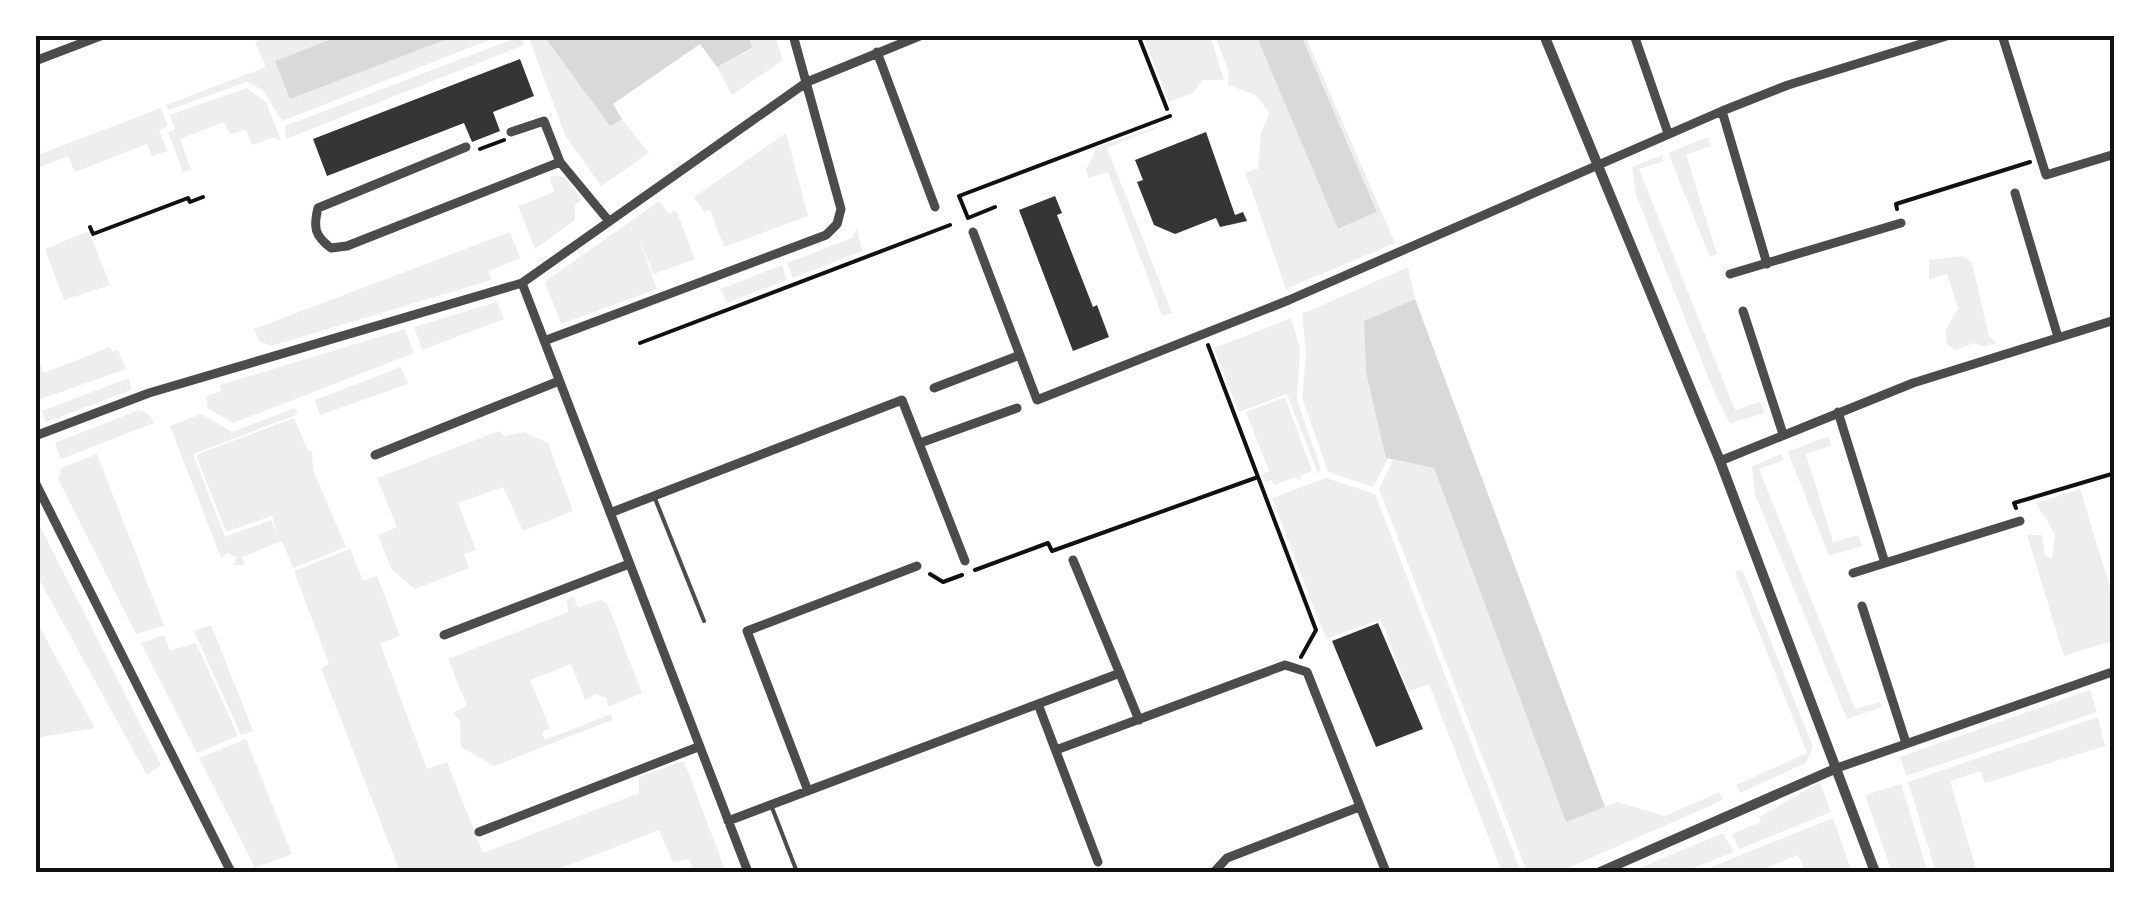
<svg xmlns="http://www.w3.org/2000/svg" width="2150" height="907" font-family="'Source Serif 4',serif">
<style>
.green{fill:#eee}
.water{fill:#d9d9d9}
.building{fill:#353535}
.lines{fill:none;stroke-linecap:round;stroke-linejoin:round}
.path{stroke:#111;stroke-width:4}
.service{stroke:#4c4c4c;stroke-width:4}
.minor{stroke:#4c4c4c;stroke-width:9}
.tertiary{stroke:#4c4c4c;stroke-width:10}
.neatline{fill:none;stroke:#111;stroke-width:4}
</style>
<rect width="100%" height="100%" fill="#fff"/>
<path class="green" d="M273,35H342L275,61L290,99L458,35H502L282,121L263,90L247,82L168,110L166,105L266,67L255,42Z
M528,35H543L610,125L622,119L649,153L601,186L565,135Z
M749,35H775L783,60L732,95L717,67L752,49Z
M1143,35H1210L1224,80H1202L1193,93L1169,102Z
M1215,35H1256L1339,229L1377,212L1301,35H1305L1395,243L1286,289L1245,172L1258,169L1261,133L1269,113L1256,95L1228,85L1229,73Z
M521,36L524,45L286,139L285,126Z
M247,88L266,102L281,141L275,137L252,145L246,130L230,134L224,122L180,139L191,169L183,172L168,132L175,129L170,115Z
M161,108L168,126L159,130L167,151L152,156L147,144L75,172L68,156L35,169V156Z
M1176,120L1107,148L1172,313L1162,315L1108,172L1089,178L1086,170L1097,147Z
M786,133L808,216L724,247L710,210L704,212L694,197Z
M1708,137L1711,146L1686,155L1717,254L1710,257L1668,153Z
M1662,155L1664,161L1639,169L1735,410L1760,402L1765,413L1730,423L1715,394L1636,195L1632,167Z
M555,175L565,178L582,199L575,205V220L535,249L518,206L554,192L550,177Z
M659,201L669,214L676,210L695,259L654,274L638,237L657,289L561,324L545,282Z
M857,228L862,251L793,278L787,263L852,238Z
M89,231L110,285L64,300L45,249Z
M510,232L520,258L489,271L491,280L271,346L259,341L254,329Z
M1963,256L1972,263L1989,336L1997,343L1984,347L1974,343L1955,350L1947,344L1945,331L1958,308L1947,274L1929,279V260Z
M782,265L787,280L727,303L721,289Z
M1408,267L1415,299L1364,321L1366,372L1388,459L1373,487L1328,472L1302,397L1306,355L1302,314Z
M497,302L504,319L422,350L414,327Z
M1291,318L1300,348L1297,400L1321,469L1318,474L1287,394L1239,412L1214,348Z
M405,329L414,353L233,423L208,409L206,396L221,391L220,385Z
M110,347L112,352L118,350L126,369L35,401V363L39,361L44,373Z
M401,367L408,384L320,415L315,400Z
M129,378L131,390L46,422L42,411Z
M1285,397L1312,471L1300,476L1301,481L1295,477L1274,485L1272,480L1266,482L1262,474L1269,471L1246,412Z
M295,408L298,414L193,454L225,537L271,520L279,539L272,516L226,532L196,455L294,418L308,451H312L313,470L346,547L293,568L282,541L242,557L245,565H234L237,557L227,553L221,558L170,426L201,414L232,432Z
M139,410L149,414L154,423L61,459L55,443Z
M499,431L504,436L524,432L548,443L573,511L523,531L503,487L458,503L476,550L464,554L469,568L415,589L392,570L378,535L397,527L377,478Z
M1828,436L1831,446L1806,454L1833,542L1859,535L1862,546L1829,556L1788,452Z
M97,454L164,626L136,634L58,479L61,468Z
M1781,454L1784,460L1759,469L1855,709L1880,702L1882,707L1847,719L1755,494L1752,466Z
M1393,460L1434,468L1566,822L1617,802L1665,816L1719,792L1723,800L1559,872H1527L1379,489Z
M1326,478L1375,494L1521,872H1502L1429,684L1408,692L1381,619L1326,639L1272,498Z
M2080,489L2115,603V640L2064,656L2027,535H2042L2045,556L2052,558L2055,534L2036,503Z
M35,516L161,765L147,775L35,572Z
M350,549L363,581L377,576L400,636L380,643L427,769L447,762L483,853L639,793V777L684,761L726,872H694L689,859L673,862L659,830L551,872H510L508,868L498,872H400L321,668L329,664L294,571Z
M1742,569L1813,747L1806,763L1740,793L1736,785L1807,753L1735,572Z
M573,596L578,607L601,600L607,603L642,693L608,707L607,698L595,694L585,700L571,664L530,680L550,728L542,732L545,740L611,714L612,720L494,766L461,747L460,721L453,713L467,706L448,659L568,612L567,600Z
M35,619L95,728L35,738Z
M211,625L253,731L241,735L194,631Z
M164,635L170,651L196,643L238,736L197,753L141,643Z
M2090,690L2097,712L1906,776L1900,757Z
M2098,717L2105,746L1985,783L1981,771L1950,781L1977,872H1936L1908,782Z
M246,739L292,854L255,868L199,758Z
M1820,782L1831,812L1739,849L1732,834L1761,822L1759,817Z
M1901,784L1928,872H1892L1865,795Z
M1833,818L1852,872H1805L1798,855L1756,872H1699Z
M1723,833L1734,852L1683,872H1630Z"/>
<path class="water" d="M342,35H458L290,99L275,61Z
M543,35H749L752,48L717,67L700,44L613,104L622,119L610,126Z
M1256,35H1301L1377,212L1338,229Z
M1415,299L1605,807L1566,822L1434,468L1386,458L1366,372L1364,321Z"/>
<path class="building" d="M520,59L534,96L493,112L500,131L472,142L464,123L327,176L313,139Z
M1206,132L1235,215L1243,212L1247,221L1220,227L1216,218L1175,234L1154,225L1137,182L1143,180L1135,160Z
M1055,196L1062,213L1057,215L1093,307L1097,305L1109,337L1073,351L1019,210Z
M1378,623L1423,729L1376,747L1332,641Z"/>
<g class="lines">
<path class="path" d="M1138,35L1167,109
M480,149L504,140
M995,207L968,218L959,196L1170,116
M1897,209L1896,204L2030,162
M90,227L93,234L188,198L190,202L203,197
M640,343L950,225
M1208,345L1316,630L1301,657
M2016,508L2014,503L2115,473
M975,570L1048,543L1052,551L1258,477
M930,574L943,582L962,575"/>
<path class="service" d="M654,496L704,621
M771,805L797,872"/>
<path class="minor" d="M1634,35L1668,133
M2002,35L2046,175L2115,154
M877,52L935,207
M35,61L103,35
M1722,111L1767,264
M466,147L318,208C313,228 315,236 331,248L347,246L560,162L544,121L511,132
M560,162L608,220
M2015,193L2058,337
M973,232L1037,400L1289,300L1722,111L1788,85L1950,35
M1730,274L1901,223
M522,283L748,872
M1743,311L1783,434
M544,341L826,235L837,224L841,209L793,35
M934,388L1020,355
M1838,412L1885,563
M35,436L149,393L522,283L807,82L922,35
M920,443L1017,408
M375,455L559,381
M1720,461L1913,383L2115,320
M35,482L231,872
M610,513L902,400L965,561
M1073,560L1139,720
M1853,573L2020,521
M1862,606L1906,743
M444,635L629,564
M1038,704L1098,862
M1056,750L1285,665L1307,672L1386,872
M1837,768L2115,671
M808,791L747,631L917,566
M728,821L1120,673
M479,832L698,747
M1214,872L1227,858L1359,807"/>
<path class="tertiary" d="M1544,35L1720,461L1875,872
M1600,872L1837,768"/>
</g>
<rect width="2150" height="907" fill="none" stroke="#ffffff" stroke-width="75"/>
<rect x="38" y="38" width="2074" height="832" class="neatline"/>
</svg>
